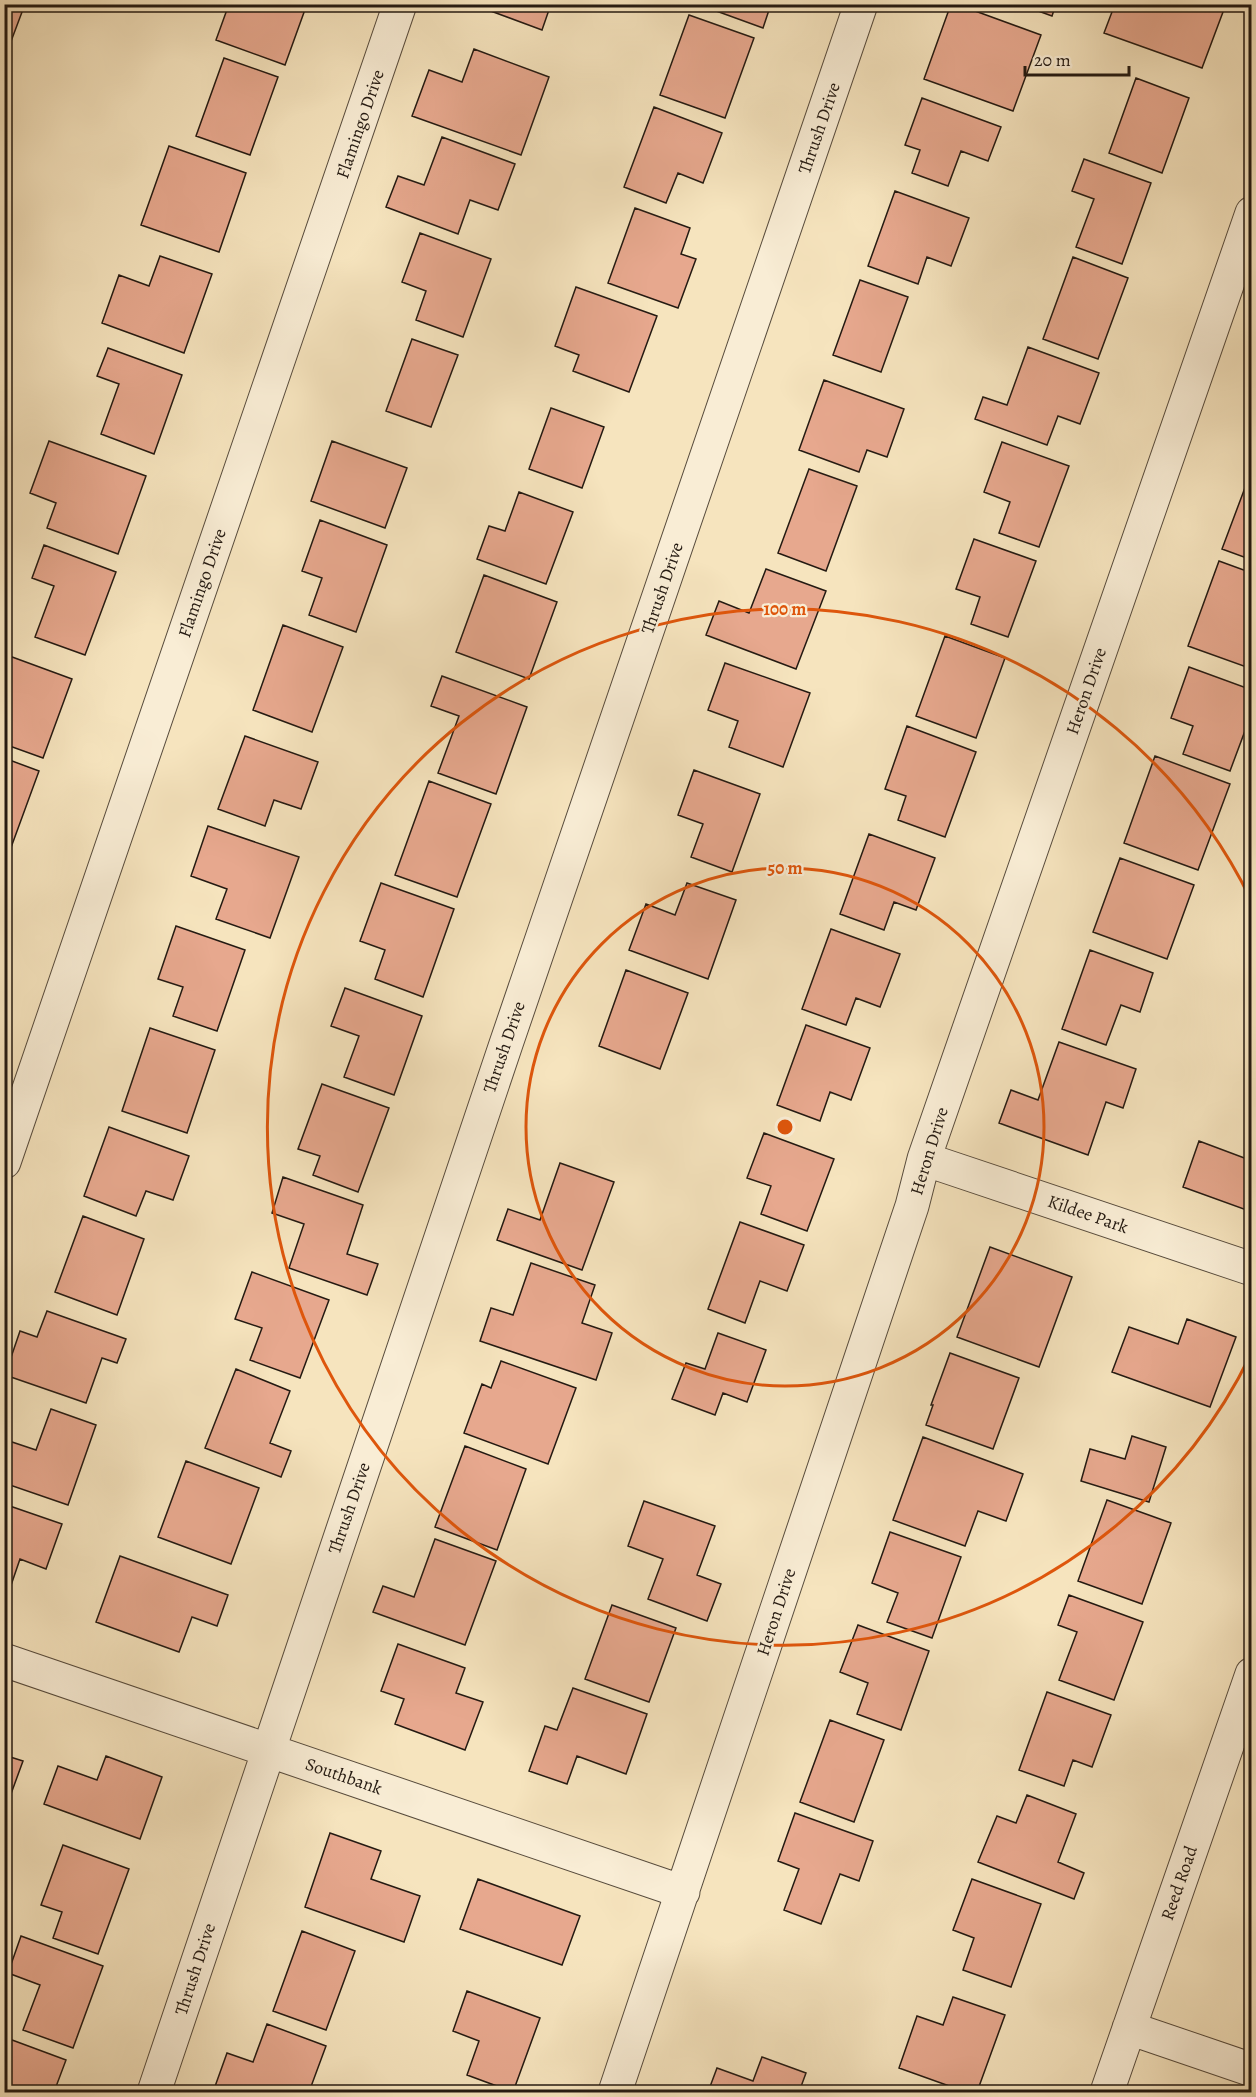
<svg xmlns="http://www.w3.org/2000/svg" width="1256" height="2097" font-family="Alegreya,serif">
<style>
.building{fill:#e7a88e;stroke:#241a12;stroke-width:1.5}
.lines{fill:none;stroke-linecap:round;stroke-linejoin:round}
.minor-casing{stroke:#584c3d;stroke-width:35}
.minor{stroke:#f9edd5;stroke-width:33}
.ring{fill:none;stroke:#de560c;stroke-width:3}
.labels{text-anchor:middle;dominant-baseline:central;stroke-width:4.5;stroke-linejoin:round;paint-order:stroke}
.street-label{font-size:18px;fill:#241a12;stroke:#f9edd5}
.centre{fill:#de560c;stroke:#f9edd5;stroke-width:3}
.ring-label{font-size:18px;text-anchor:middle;font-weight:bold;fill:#de560c;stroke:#f9edd5;stroke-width:4.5;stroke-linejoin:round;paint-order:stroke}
</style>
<rect width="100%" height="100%" fill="#f6e4be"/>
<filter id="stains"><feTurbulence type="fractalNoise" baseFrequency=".00333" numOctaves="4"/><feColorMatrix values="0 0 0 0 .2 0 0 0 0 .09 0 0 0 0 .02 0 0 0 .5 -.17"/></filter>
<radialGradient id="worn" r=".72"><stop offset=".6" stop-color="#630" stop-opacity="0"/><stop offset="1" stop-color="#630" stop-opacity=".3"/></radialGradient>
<path class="building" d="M4,4H25L4,60Z
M229,4H307L285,65L216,40Z
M490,4H551L542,30L488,10Z
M697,4H771L763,28Z
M951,4H956L1041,35L1013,111L924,79Z
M1019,4H1056L1052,16Z
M1115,4H1160L1169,8L1170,4H1226L1202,68L1104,33Z
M689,15L754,38L725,118L660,95Z
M474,49L549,77L521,155L412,116L429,70L462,82Z
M224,58L278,77L250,155L196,136Z
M1136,78L1189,98L1162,173L1109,153Z
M922,98L1001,127L988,161L961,151L948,186L912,173L920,150L905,145Z
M654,107L722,133L703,183L678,173L666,203L624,187Z
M442,137L515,164L498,210L470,200L458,234L386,207L398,176L424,185Z
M169,146L246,173L219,252L141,225Z
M1084,159L1151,183L1122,264L1076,247L1094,199L1072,191Z
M895,191L969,218L951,266L927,257L918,284L868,266Z
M635,208L690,228L681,254L696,259L678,308L608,283Z
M420,233L491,259L463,337L416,320L426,291L402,282Z
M160,256L212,274L184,353L102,323L119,275L149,286Z
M1073,257L1128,278L1098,359L1043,339Z
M860,280L908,297L881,372L833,355Z
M576,287L657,316L629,392L573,371L579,355L555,346Z
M412,339L458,355L431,427L386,411Z
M1028,347L1099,373L1080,424L1058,416L1047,445L975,419L983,397L1007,405Z
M108,348L182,375L154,454L101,434L119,384L97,376Z
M824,380L904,409L887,457L867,450L859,472L799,450Z
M551,408L604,427L582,488L529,469Z
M49,441L146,476L118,554L47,528L56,503L30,493Z
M332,441L407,468L385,528L311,501Z
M1002,442L1069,466L1039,547L999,533L1010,502L984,492Z
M809,469L857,486L826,571L778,553Z
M1252,469V560L1222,549Z
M519,492L573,512L546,584L477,559L489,526L505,531Z
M320,520L387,545L356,632L309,615L322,578L302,571Z
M974,539L1036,561L1008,637L971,624L980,597L956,589Z
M44,545L116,572L85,655L35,637L54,586L32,578Z
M1219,561L1252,573V669L1188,646Z
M766,569L826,591L796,669L706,635L719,601L749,613Z
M484,575L557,602L529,679L456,652Z
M283,625L343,647L312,732L253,710Z
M945,636L1005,658L976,738L916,716Z
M4,654L72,679L43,758L4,744Z
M725,663L810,693L783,767L729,747L738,721L708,710Z
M1189,667L1252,690V712L1230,771L1183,754L1193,726L1171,718Z
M442,676L527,707L496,794L438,773L459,716L431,706Z
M907,726L976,752L945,837L898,820L906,796L885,789Z
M245,736L318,762L301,809L274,800L265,826L218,809Z
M1155,756L1230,784L1198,870L1124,843Z
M4,758L39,771L9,853L4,851Z
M694,770L760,794L732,872L691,857L703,824L678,815Z
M429,781L491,804L457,897L395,875Z
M208,826L299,857L270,938L216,919L227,889L191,876Z
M869,834L935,858L916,910L894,902L884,930L840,914Z
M1120,858L1194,885L1167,959L1093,932Z
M381,883L454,909L423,997L375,979L385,950L360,941Z
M687,883L736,900L708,979L629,950L646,904L675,915Z
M176,926L245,950L217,1031L173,1016L183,987L158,979Z
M831,929L900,954L880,1007L856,998L846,1025L802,1009Z
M1090,950L1153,973L1140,1012L1121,1005L1106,1045L1062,1029Z
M626,970L688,993L660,1069L599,1046Z
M345,988L422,1016L394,1095L344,1077L359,1036L331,1026Z
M806,1025L870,1048L851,1100L830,1092L820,1121L777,1105Z
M150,1028L215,1050L187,1133L122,1111Z
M1059,1042L1136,1069L1123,1108L1106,1102L1088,1155L999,1123L1011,1090L1038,1100Z
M322,1084L389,1108L358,1192L313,1175L320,1156L298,1149Z
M109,1127L189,1156L173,1200L146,1191L136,1216L84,1196Z
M764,1133L834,1159L807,1231L761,1214L771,1186L747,1178Z
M1199,1141L1247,1159L1252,1145V1212L1183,1187Z
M560,1163L614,1182L582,1270L497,1240L508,1209L540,1220Z
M283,1177L363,1205L347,1254L378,1264L367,1295L289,1268L304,1224L272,1213Z
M83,1216L144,1239L117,1315L55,1292Z
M740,1222L804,1245L787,1291L760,1281L745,1323L708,1309Z
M990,1247L1072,1277L1039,1367L957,1337Z
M531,1263L595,1285L582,1323L612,1333L596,1380L480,1341L491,1308L513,1315Z
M252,1272L329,1300L300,1378L250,1360L262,1328L235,1319Z
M47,1311L126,1339L117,1363L102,1358L86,1403L5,1375L20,1331L37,1337Z
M1187,1319L1236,1337L1210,1407L1112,1372L1129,1327L1178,1344Z
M718,1333L766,1350L747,1402L723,1393L715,1415L672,1399L686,1363L705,1369Z
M950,1353L1019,1378L993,1449L926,1425L933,1405H931Z
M501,1361L576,1388L548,1464L464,1433L482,1384L491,1388Z
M236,1369L290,1391L270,1443L291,1451L281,1477L205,1448Z
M51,1409L96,1425L68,1505L4,1483V1454L9,1441L36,1450Z
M1132,1436L1166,1447L1149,1502L1081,1481L1090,1449L1125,1459Z
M923,1437L1023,1474L1006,1521L978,1511L965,1546L893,1520Z
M465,1446L526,1469L497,1550L435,1527Z
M186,1461L259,1488L231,1564L158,1537Z
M1107,1500L1171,1523L1142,1604L1078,1581Z
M644,1501L715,1526L697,1575L721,1584L707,1621L648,1599L663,1559L628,1546Z
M4,1504L62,1524L46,1569L20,1559L8,1594L4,1593Z
M890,1532L961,1557L932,1638L887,1622L898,1593L872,1583Z
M435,1539L496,1561L465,1645L373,1612L383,1586L414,1597Z
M120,1556L228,1595L217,1626L192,1617L179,1652L96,1622Z
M1069,1595L1143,1622L1114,1700L1059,1680L1077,1632L1058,1625Z
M612,1605L676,1628L649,1702L585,1679Z
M858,1625L929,1651L901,1730L857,1714L868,1683L840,1672Z
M398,1644L465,1668L456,1693L483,1702L465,1750L395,1724L404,1699L381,1691Z
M573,1688L647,1714L626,1774L577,1756L567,1784L529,1771L545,1726L557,1730Z
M1047,1692L1111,1715L1092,1767L1073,1760L1064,1786L1019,1770Z
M830,1720L884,1740L854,1822L800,1802Z
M4,1755L23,1761L4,1813Z
M106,1756L162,1777L140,1839L44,1804L58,1766L97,1780Z
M1027,1795L1076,1814L1058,1862L1084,1873L1074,1899L978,1862L997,1816L1016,1823Z
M795,1813L873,1841L859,1881L840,1874L821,1924L784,1910L799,1869L778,1861Z
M330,1833L381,1851L371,1879L420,1896L404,1942L305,1907Z
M63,1845L129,1869L98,1954L53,1938L62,1912L41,1905Z
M478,1879L580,1916L562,1965L460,1929Z
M972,1879L1041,1904L1011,1987L963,1970L974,1938L953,1930Z
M302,1931L355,1951L326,2030L273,2011Z
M21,1936L103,1966L73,2048L23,2030L40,1985L8,1973Z
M467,1991L540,2018L513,2092L467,2075L479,2041L453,2031Z
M953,1997L1005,2015L977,2092H966L899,2068L917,2016L943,2025Z
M267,2024L326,2046L309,2092H213L227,2053L253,2062Z
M4,2037L66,2060L54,2092H4Z
M762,2057L806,2073L799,2092H708L717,2068L753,2081Z
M446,2087L462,2092H444Z"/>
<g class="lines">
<g class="minor-casing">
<path id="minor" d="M924,1159L1252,1269
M4,1162L400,4
M4,1660L683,1892
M1129,2028L1252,2070
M154,2092L506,1044L861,4
M615,2092L912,1206L924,1159L1252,213
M1107,2092L1252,1674"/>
</g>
<use href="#minor" class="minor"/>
</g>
<g class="ring">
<circle cx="785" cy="1127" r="259"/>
<path d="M1251 1354A518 518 0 1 1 1251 900"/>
</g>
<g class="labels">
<g class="street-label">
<text transform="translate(360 124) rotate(-71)">Flamingo Drive</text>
<text transform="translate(819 128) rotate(-71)">Thrush Drive</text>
<text transform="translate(202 583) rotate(-71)">Flamingo Drive</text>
<text transform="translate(662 588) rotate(-71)">Thrush Drive</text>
<text transform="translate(1086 691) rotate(-71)">Heron Drive</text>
<text transform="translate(504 1047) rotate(-71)">Thrush Drive</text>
<text transform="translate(929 1151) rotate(-73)">Heron Drive</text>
<text transform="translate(1088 1214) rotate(19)">Kildee Park</text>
<text transform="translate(349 1508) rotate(-71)">Thrush Drive</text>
<text transform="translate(776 1612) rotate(-72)">Heron Drive</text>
<text transform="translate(344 1776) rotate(19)">Southbank</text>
<text transform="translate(1179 1883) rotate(-71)">Reed Road</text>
<text transform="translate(195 1969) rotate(-72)">Thrush Drive</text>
</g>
</g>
<circle cx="785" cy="1127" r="9" class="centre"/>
<g class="ring-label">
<text x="785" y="615">100 m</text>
<text x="785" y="874">50 m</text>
</g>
<rect width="1256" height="2097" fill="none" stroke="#f6e4be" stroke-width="24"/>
<rect x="6" y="6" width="1244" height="2085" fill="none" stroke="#241a12" stroke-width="3"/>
<rect x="12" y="12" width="1232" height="2073" fill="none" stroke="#241a12" stroke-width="1.5"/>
<path d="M1025 66v9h104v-9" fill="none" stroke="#241a12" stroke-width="3"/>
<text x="1034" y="66" font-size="18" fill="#241a12" stroke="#f9edd5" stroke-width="4.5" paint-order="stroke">20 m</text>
<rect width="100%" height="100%" filter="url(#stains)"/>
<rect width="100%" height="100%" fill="url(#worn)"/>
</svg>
